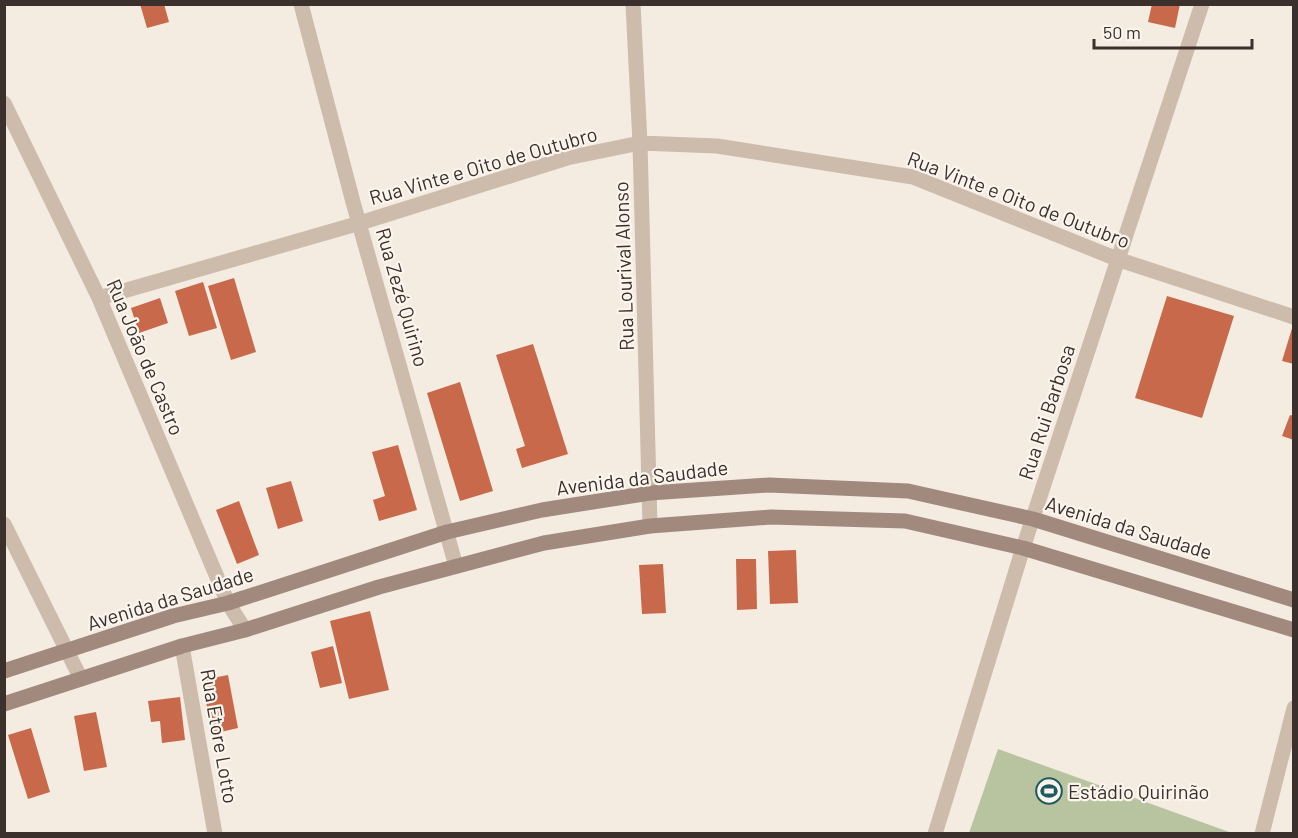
<svg xmlns="http://www.w3.org/2000/svg" width="1298" height="838" font-family="Barlow,sans-serif">
<style>
.green{fill:#b8c4a0}
.building{fill:#c8694b}
.lines{fill:none;stroke-linecap:round;stroke-linejoin:round}
.minor{stroke:#cdbbac;stroke-width:15}
.tertiary{stroke:#cdbbac;stroke-width:15}
.secondary{stroke:#a18a7d;stroke-width:15}
.labels{text-anchor:middle;dominant-baseline:central;stroke-width:4.5;stroke-linejoin:round;paint-order:stroke}
.street-label{font-size:20px;fill:#3b302b;stroke:#fbf5ee}
.poi-label{font-size:20px;fill:#3b302b;stroke:#fbf5ee;text-anchor:start}
</style>
<rect width="100%" height="100%" fill="#f4ebe1"/>
<path class="green" d="M998,749L1232,833H969Z"/>
<path class="building" d="M140,4H164L169,22L147,28Z
M1152,4H1180L1175,28L1148,22Z
M234,278L256,352L231,360L208,286Z
M203,282L217,328L189,336L175,291Z
M1167,296L1234,316L1202,418L1135,398Z
M160,298L168,323L139,333L131,308Z
M1293,325H1294V364L1282,361Z
M533,344L568,454L522,468L516,449L525,446L496,355Z
M460,382L493,491L460,501L427,393Z
M1290,415L1294,416V440L1282,436Z
M398,445L417,510L379,521L373,500L385,496L372,452Z
M291,481L303,521L278,529L266,488Z
M239,501L259,555L237,564L216,510Z
M796,550L798,603L770,604L768,551Z
M736,559H756L757,609L737,610Z
M663,564L666,613L642,614L639,565Z
M370,611L389,690L349,699L330,621Z
M333,646L342,683L320,688L311,652Z
M228,675L238,728L212,734L202,680Z
M180,697L185,740L162,743L160,721L151,722L148,701Z
M96,712L107,767L84,771L74,716Z
M31,728L50,792L28,799L8,735Z"/>
<g class="lines">
<path class="minor" d="M301,4L353,202L456,566
M633,4L640,143L650,526
M4,103L99,298L228,603L245,630
M99,298L360,223L567,158L640,143L717,146L913,177L1117,259
M4,524L81,679
M182,646L215,834
M935,834L1023,548L1202,4
M1262,834L1294,708"/>
<path class="tertiary" d="M1117,259L1294,317"/>
<path class="secondary" d="M4,671L173,616L228,603L447,532L542,510L650,493L769,485L908,491L1033,519L1294,600
M4,704L182,646L245,630L379,587L544,543L650,526L771,517L905,521L1023,548L1294,630"/>
</g>
<defs>
<g id="stadium-ring" transform="scale(1.35)"><circle r="9.5" fill="#fbf5ee" stroke="#1f5a5e" stroke-width="1.5"/><path d="M0-5a6.5 5 0 1 0 0 10a6.5 5 0 1 0 0-10ZM-3.5-1.8h7v3.6h-7Z" fill="#1f5a5e"/></g>
</defs>
<g fill-rule="evenodd">
<use href="#stadium-ring" x="1049" y="791"/>
</g>
<g class="labels">
<g class="street-label">
<text transform="translate(483 165) rotate(-16)">Rua Vinte e Oito de Outubro</text>
<text transform="translate(1019 199) rotate(21)">Rua Vinte e Oito de Outubro</text>
<text transform="translate(623 266) rotate(-92)">Rua Lourival Alonso</text>
<text transform="translate(403 297) rotate(74)">Rua Zezé Quirino</text>
<text transform="translate(146 357) rotate(67)">Rua João de Castro</text>
<text transform="translate(1046 412) rotate(-72)">Rua Rui Barbosa</text>
<text transform="translate(642 477) rotate(-7)">Avenida da Saudade</text>
<text transform="translate(1129 527) rotate(17)">Avenida da Saudade</text>
<text transform="translate(170 598) rotate(-17)">Avenida da Saudade</text>
<text transform="translate(220 736) rotate(80)">Rua Etore Lotto</text>
</g>
<g class="poi-label">
<text x="1068" y="791">Estádio Quirinão</text>
</g>
</g>
<rect width="1298" height="838" fill="none" stroke="#3b302b" stroke-width="12"/>
<path d="M1094 39v9h158v-9" fill="none" stroke="#3b302b" stroke-width="3"/>
<text x="1103" y="39" font-size="18" fill="#3b302b" stroke="#fbf5ee" stroke-width="4.5" paint-order="stroke">50 m</text>
</svg>
